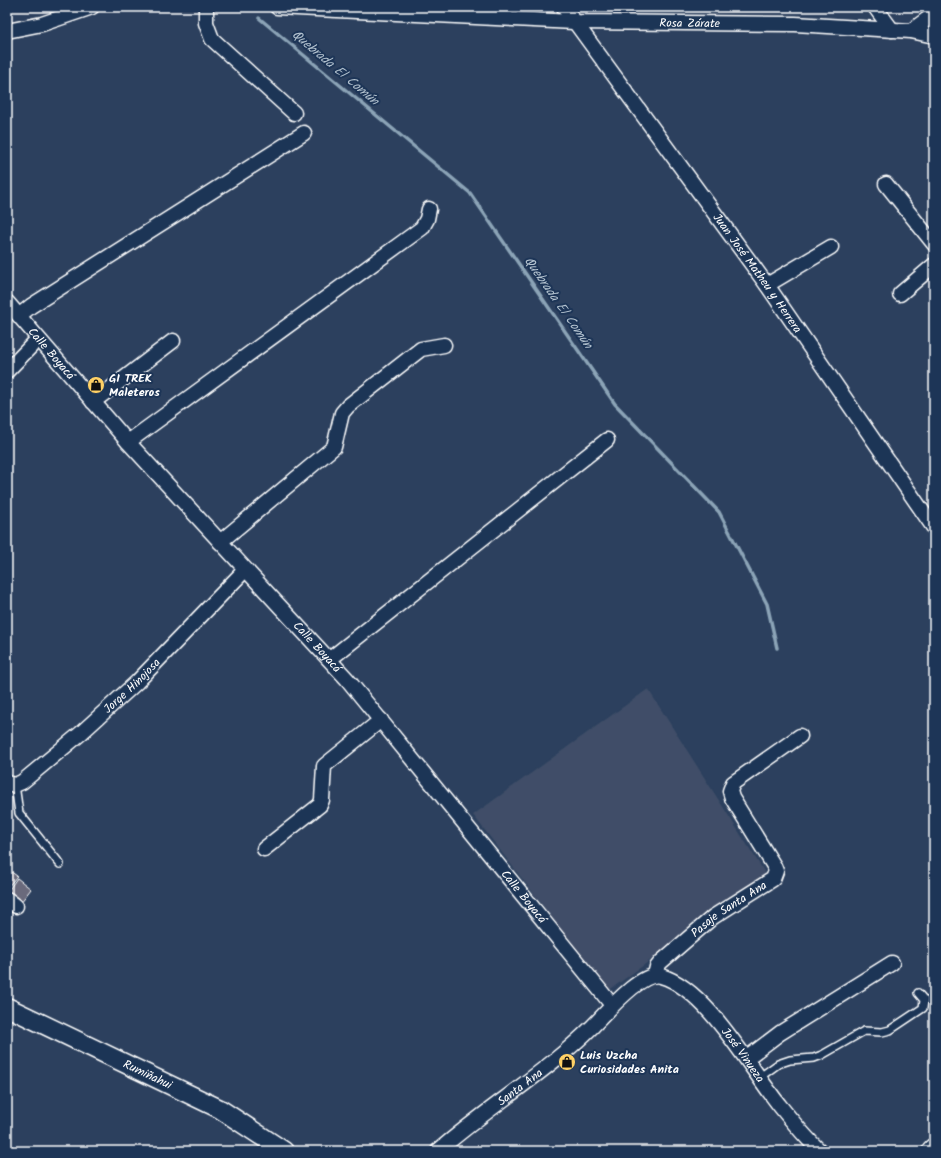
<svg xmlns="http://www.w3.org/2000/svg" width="941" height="1158" font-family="Kalam,sans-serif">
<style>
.built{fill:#3f4d67}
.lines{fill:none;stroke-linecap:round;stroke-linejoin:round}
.stream{stroke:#8ca4b7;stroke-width:3.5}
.building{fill:#6a6a7b;stroke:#fff}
.service-casing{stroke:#fff;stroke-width:10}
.minor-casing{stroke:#fff;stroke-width:17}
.tertiary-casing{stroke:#fff;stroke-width:21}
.primary-casing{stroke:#fff;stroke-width:25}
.service{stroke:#1d3557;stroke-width:7}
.minor{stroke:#1d3557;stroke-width:14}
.tertiary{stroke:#1d3557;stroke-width:18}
.primary{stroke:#1d3557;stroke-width:22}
.labels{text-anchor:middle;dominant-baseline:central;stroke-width:4;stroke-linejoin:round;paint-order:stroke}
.street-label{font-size:12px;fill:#fff;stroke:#1d3557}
.poi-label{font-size:12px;font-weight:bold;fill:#fff;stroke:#1d3557;text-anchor:start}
.water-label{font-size:13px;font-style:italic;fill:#b3c2cf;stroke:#1d3557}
</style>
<rect width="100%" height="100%" fill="#2c405e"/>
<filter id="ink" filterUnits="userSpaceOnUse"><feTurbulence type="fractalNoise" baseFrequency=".025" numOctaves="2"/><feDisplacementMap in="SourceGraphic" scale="8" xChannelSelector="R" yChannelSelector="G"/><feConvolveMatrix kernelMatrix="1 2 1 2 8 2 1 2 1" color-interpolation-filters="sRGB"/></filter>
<g filter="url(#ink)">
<path class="built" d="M648,689L767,876L608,991L473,815Z"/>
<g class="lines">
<path class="stream" d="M259,18L470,193L615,404L719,512L767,604L777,648"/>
</g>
<path class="building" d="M7,869L17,876L7,888Z
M17,878L31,889L21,902L8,891Z"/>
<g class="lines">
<g class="service-casing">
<path id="service" d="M15,785L19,813L60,864
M760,1077L778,1064L790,1060L814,1058L822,1055L864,1031L882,1032L890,1030L923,1008L924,1000L918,993"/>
</g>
<g class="minor-casing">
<g id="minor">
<path d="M206,7V23L212,39L294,113"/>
<path id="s1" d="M277,7L574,22L795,24L911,31L934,36"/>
<path id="s2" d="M564,7L767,285L934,528"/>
<path d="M875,7L892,30"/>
<path d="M7,31L42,24L92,7"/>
<path d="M911,31L934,14"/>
<path d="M886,184L934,244"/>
<path d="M767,285L831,247"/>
<path d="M900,294L934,265"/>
<path id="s3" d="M7,302L128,442L347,679L612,1005"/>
<path d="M20,315L31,306L304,133"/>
<path d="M7,371L38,339"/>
<path d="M93,402L173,341"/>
<path d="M128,442L422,228L427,219L429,209"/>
<path d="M220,542L334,447L342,413L348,406L421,349L444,345"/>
<path d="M330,659L607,440"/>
<path id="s4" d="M7,783L15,785L22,782L80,734L137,682L245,570"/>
<path d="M264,849L320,805L322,800L324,766L381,720"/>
<path d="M7,899L16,906"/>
<path id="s5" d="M655,975L657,967L661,962L713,917L773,879L776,871L774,866L732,798L730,791L733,783L800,736"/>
<path d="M747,1058L780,1033L892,963"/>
<path id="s6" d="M438,1151C488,1107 546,1073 593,1026C606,1013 642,970 661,976C707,989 751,1070 780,1106C792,1121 806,1138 820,1151"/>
</g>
</g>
<g class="tertiary-casing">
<g id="tertiary">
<path id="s7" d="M7,1007L220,1109L284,1151"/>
</g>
</g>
<g class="primary-casing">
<path id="primary" d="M933,1151L934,1150"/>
</g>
<use href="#service" class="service"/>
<use href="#minor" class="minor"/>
<use href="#tertiary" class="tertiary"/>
<use href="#primary" class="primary"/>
</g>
</g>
<defs>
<g id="shop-disc" transform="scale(0.9)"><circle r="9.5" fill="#ffd166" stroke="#1d3557"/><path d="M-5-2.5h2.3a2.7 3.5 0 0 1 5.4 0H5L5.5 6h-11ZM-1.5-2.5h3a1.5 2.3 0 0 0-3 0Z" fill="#111"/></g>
</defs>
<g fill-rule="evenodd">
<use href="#shop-disc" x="96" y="385"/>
<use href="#shop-disc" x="567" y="1062"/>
</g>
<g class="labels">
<g class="street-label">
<text stroke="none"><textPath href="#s1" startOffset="413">Rosa Zárate</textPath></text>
<text stroke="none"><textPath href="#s2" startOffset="329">Juan José Matheu y Herrera</textPath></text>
<text stroke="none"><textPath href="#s3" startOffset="68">Calle Boyacá</textPath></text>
<text stroke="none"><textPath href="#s3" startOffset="464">Calle Boyacá</textPath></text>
<text stroke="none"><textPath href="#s4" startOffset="162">Jorge Hinojosa</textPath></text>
<text stroke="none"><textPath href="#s3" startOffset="788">Calle Boyacá</textPath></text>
<text stroke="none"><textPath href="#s5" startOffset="101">Pasaje Santa Ana</textPath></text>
<text stroke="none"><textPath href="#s6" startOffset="402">José Vinueza</textPath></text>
<text stroke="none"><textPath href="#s7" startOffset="156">Rumiñahui</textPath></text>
<text stroke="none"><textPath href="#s6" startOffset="104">Santa Ana</textPath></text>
</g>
<g class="poi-label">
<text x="109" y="378">GI TREK<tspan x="109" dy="14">Maleteros</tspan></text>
<text x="580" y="1055">Luis Uzcha<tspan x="580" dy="14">Curiosidades Anita</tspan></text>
</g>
<g class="water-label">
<text transform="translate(335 68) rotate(40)">Quebrada El Común</text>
<text transform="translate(558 303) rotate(55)">Quebrada El Común</text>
</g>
</g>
<rect width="941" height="1158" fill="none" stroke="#1d3557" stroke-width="24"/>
<rect x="12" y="12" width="917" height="1134" fill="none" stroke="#fff" stroke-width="1.5" filter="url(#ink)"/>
</svg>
